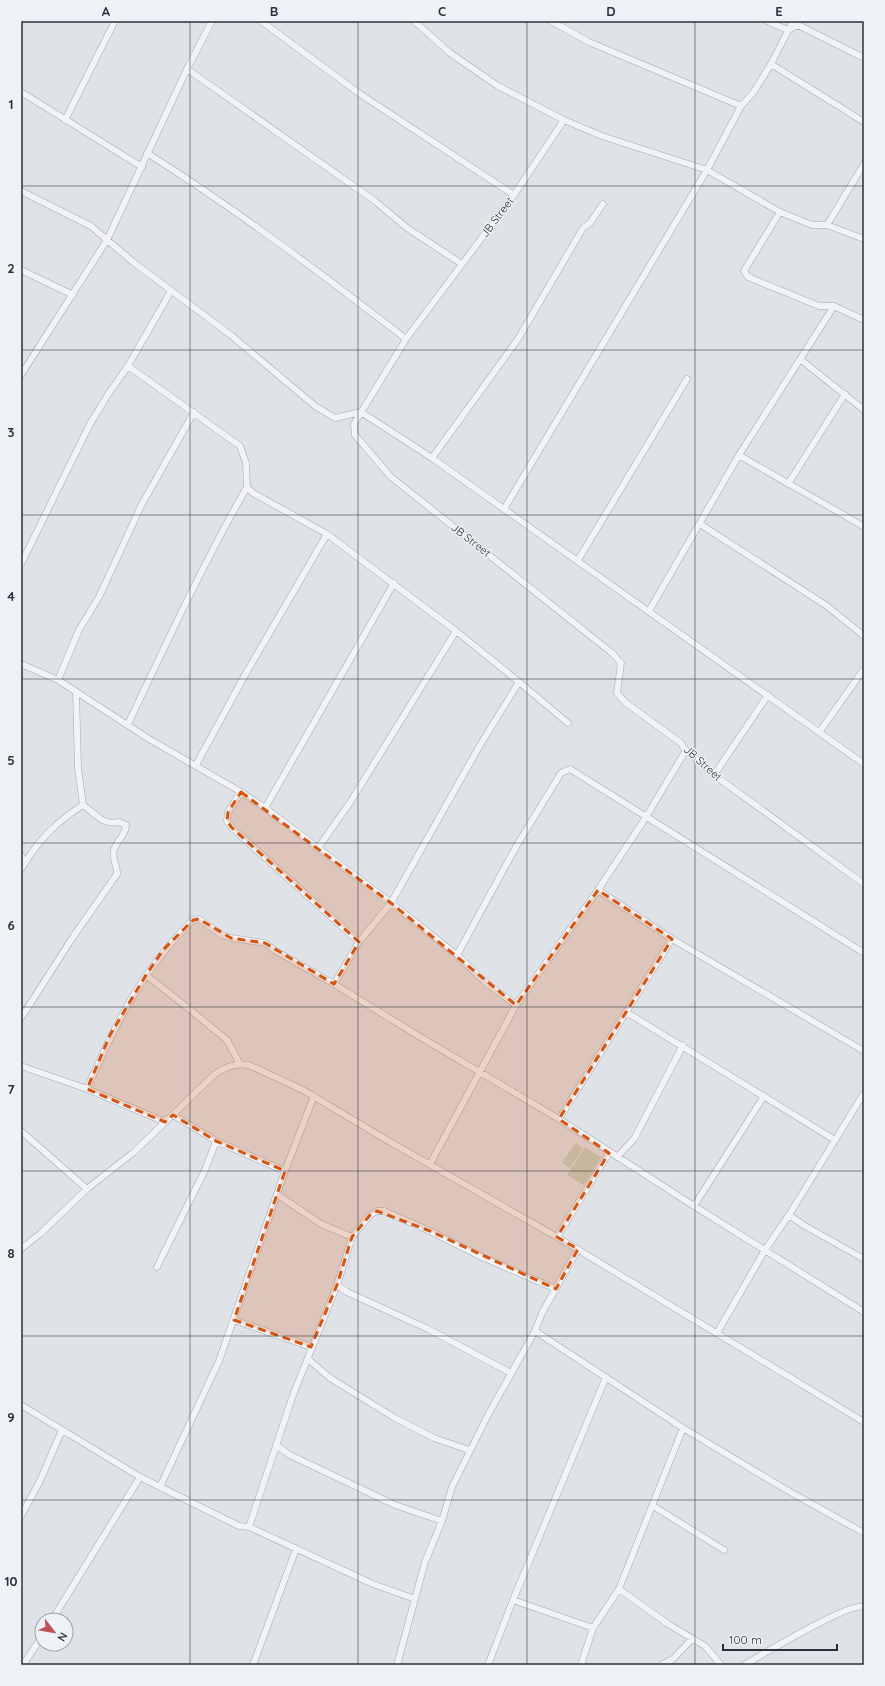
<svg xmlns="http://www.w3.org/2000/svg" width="885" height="1686" font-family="Quicksand,sans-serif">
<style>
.green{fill:#c4d0c1}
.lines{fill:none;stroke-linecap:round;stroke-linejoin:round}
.minor-casing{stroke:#a5a9b0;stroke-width:7}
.minor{stroke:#f1f3f6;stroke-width:6}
.marked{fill:#d55511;fill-opacity:0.2;stroke:#d55511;stroke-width:3;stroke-dasharray:8 5;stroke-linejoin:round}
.grid{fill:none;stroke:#2a303c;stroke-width:1;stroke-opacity:0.55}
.labels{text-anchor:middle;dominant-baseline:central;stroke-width:3;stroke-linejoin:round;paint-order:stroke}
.street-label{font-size:11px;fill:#2a303c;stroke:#eef1f5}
.neatline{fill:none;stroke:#2a303c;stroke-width:1.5}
.grid-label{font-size:13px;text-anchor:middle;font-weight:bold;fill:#2a303c}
</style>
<rect width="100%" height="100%" fill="#dfe2e7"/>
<path class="green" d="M575,1143L583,1148L570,1168L562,1163Z
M585,1147L601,1157L584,1185L567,1175Z"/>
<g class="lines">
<g class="minor-casing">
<path id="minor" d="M261,21L360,94L514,195
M414,21L450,53L498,86L564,120L602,136L707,170L780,212L812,225H827L864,239
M551,21L589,42L741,106
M767,21L788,30L798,25L864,58
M771,64L864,122
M187,69L375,201L407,228L462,264
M21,92L142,167
M65,120L115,21
M564,120L514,195L406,339L354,424L355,435L391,477L612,653L621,663L617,693L626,703L681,743L683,747L714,775L864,884
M147,153C237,210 322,274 406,339
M21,191L91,226L133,262L232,336L315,406L335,418L361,412L432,458L864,764
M780,212L744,271L748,277L819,306H834L864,320
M827,225L864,164
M21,270L73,295
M800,359L864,410
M128,366L240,446L246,463L247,487L253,493L327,534L456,631L519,682L479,747L391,903L359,942L334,984
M21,375L107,240L187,69L212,21
M739,455C780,480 823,502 864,527
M432,458L518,339L583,228L590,223L603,204
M788,484L845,394
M504,509L707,170L741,106L753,93L771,64L793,21
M700,524L827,606L864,636
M578,560L687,379
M21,564L90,424L109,393L128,366L171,291
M649,611L739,455L834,306
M21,664L58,680L149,739L241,792L265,808L391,903L457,955L485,982L516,1005
M58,680L79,630L99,597L142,504L194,412
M519,682L568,723
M76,692L78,768L83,805
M128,724C166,644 203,564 247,487
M820,731L864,669
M196,765L245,675L327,534
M714,775L768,695
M241,792L228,812L227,821L232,828L359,942
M265,808L394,583
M318,848L351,801L456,631
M21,855L25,863L21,869
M598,890L672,939L864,1051
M457,955L517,845L561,773L570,769L864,953
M146,975L188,1008L227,1040L240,1064
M626,1012L835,1140
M21,1018L71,940L117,874C118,866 111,858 114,850C117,840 126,835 126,825L119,822C102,826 95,813 83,805C58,821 40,838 25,863
M21,1066L87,1089L165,1122
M87,1089C114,1026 143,968 193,920L199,919L222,935L231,938L265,943L274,950L334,984L417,1035L559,1119L694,1206L864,1312
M559,1119L672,939
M21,1131L87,1189
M216,1141L285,1171
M617,1157L634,1139L683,1045
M430,1164L516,1005L598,890L646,817L686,750
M278,1195L321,1224L352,1237
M694,1206L764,1096
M789,1215L805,1226L864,1259
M557,1237L609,1153
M21,1249L41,1233L87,1189L134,1152L215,1074C226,1067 235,1063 249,1065L303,1090L385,1139L557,1237L864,1422
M157,1267L205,1170L216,1141L173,1115
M337,1285L347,1292L428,1329L511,1373
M234,1320L311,1347
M535,1331L683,1428L785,1489L864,1533
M717,1333L765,1250L789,1215L864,1093
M308,1359L330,1378L395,1418L434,1438L469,1450
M21,1405L140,1477L239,1526L249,1527L373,1584L415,1599
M276,1445L290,1455L395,1505L442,1521
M160,1487L219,1361L285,1171L314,1096
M653,1506L724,1550
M21,1516L40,1481L62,1430
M249,1527L293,1395L337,1285L352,1237L370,1215L377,1211H384L430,1231L482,1257L556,1289
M619,1589L668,1624L705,1646L721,1665
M513,1600L593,1628
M52,1620L140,1477
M23,1665L42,1636
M253,1665L296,1549
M397,1665L425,1562L442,1521L452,1487L489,1413L535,1331L542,1313L578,1249
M488,1665L513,1600L606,1377
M581,1665L593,1628L619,1589L683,1428
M661,1665L673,1659L692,1639
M744,1665C762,1655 850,1601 864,1607"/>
</g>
<use href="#minor" class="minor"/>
</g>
<path class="marked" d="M241,792L391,903L516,1005L598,890L672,939L559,1119L609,1153L557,1237L578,1249L556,1289L430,1231L377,1211L370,1215L352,1237L337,1285L311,1347L234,1320L285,1171L216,1141L173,1115L165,1122L87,1089L110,1035L146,975L163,950L193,920L199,919L231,938L265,943L334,984L359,942L232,828L227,821L228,812Z"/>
<path class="grid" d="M190,21V1665M358,21V1665M527,21V1665M695,21V1665M21,186H864M21,350H864M21,515H864M21,679H864M21,843H864M21,1007H864M21,1171H864M21,1336H864M21,1500H864"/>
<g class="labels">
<g class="street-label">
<text transform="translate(497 217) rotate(-53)">JB Street</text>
<text transform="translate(471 540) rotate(38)">JB Street</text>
<text transform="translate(703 763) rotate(42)">JB Street</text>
</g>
</g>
<rect width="885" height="1686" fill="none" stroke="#eef1f5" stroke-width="44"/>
<g transform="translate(54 1632) rotate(121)"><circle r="19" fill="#eef1f5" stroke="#a0a4ab"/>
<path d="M0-3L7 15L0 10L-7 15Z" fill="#c0505c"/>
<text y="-6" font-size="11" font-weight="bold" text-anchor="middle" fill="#2a303c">N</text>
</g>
<path d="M723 1644v6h114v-6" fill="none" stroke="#2a303c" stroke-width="2"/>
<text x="729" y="1644" font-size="12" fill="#2a303c" stroke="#eef1f5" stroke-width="3" paint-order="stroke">100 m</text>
<rect x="22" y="22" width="841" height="1642" class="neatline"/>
<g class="grid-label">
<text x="106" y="16">A</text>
<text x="274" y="16">B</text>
<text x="442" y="16">C</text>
<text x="611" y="16">D</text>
<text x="779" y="16">E</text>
<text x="11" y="109">1</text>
<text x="11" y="273">2</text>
<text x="11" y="437">3</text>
<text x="11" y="601">4</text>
<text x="11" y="765">5</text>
<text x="11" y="930">6</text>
<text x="11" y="1094">7</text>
<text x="11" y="1258">8</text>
<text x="11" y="1422">9</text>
<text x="11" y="1586">10</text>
</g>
</svg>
